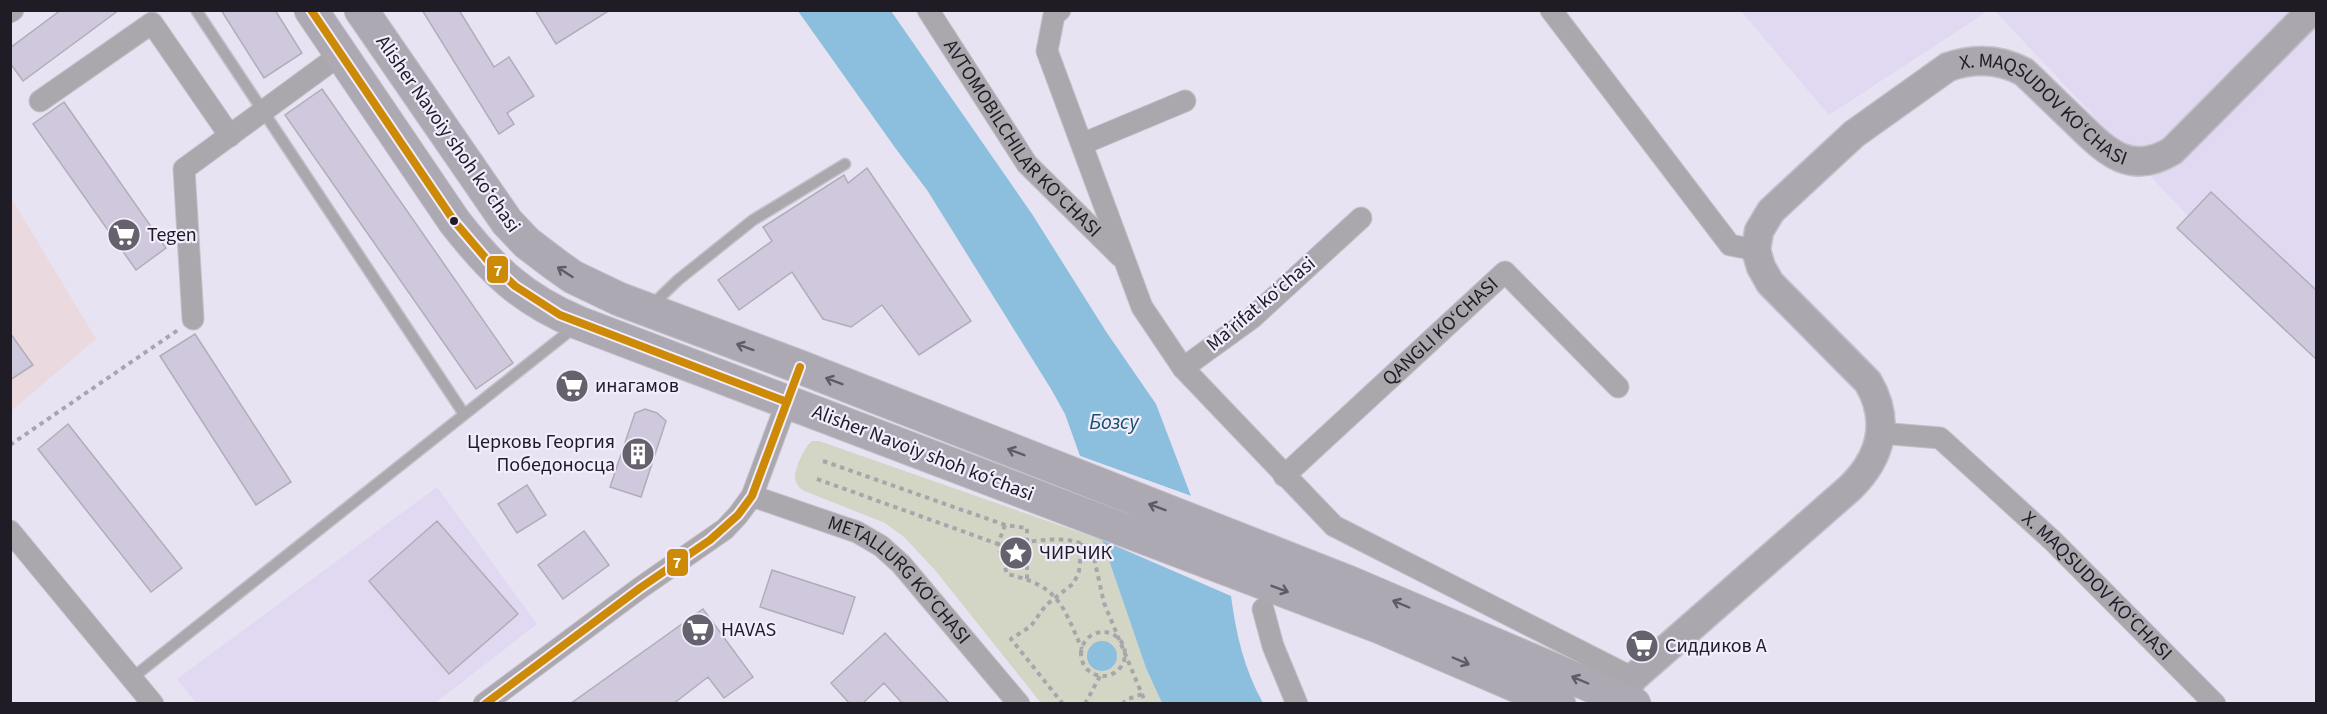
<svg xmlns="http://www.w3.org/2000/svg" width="2327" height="714" font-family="'Source Sans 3',sans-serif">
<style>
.built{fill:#e1d8f1}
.education{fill:#ead9de}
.green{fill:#d3d5c5}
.water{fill:#8bbfdd}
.pier{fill:#e8e3f2}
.building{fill:#d0c9dd;stroke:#b0adb8;stroke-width:1.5}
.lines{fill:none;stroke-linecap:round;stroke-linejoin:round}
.lane-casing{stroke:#c5c1cb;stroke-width:13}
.street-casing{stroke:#c5c1cb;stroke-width:23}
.secondary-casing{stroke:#c5c1cb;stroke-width:31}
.primary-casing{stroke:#c5c1cb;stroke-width:35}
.path{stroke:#a8a6ac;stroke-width:4;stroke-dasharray:4.5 4.5;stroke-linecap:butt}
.lane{stroke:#aaa7ad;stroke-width:10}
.street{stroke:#aaa7ad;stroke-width:21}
.secondary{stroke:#aaa7ae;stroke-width:28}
.primary{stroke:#aca9b2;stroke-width:33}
.bus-1-casing{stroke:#f2ecfc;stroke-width:12}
.bus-1{stroke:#cc8a07;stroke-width:8}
.oneway{stroke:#5e5b64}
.bus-dot{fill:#1f1c25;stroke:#f2ecfc;stroke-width:2}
.labels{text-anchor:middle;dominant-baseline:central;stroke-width:4.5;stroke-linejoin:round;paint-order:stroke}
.street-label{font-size:20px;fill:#1f1c25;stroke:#f2ecfc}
.poi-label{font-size:20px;fill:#1f1c25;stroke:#f2ecfc;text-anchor:start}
.water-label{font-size:21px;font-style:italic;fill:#14526b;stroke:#f2ecfc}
.line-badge{stroke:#f2ecfc;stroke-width:2}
.badge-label{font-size:16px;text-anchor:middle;font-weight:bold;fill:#fff}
</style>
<rect width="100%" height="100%" fill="#e8e3f2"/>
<path class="built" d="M1741,11H1988L1829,115Z
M1995,11H2316V352Z
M437,487L537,624L435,703H196L177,679Z"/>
<path class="education" d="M10,196L96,339L11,411H10Z"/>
<path class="green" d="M812,441H819L1102,540L1146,668L1162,703H1041L935,570L904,537L885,523L802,490C799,487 795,483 795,477C795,468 805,446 812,441Z"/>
<path class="water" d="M798,11H891L1032,214L1107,333L1156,404L1191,496L1080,456L1065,414L1051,389L927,190L896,149Z
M1102,540L1231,596C1236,634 1244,669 1263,703H1162L1146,668Z
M1087 656a15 15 0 1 1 30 0a15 15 0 1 1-30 0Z"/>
<path class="pier" d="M1077,455L1191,496L1193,498L1079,459Z"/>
<path class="building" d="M61,10H119L23,81L10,63V48Z
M221,10H275L302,53L264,78Z
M422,10H459L494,67L509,57L534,96L507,113L514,124L499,134Z
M535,10H610L556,44Z
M322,89L513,363L476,389L285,115Z
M64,102L166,248L136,270L33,124Z
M867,168L971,321L919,355L882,305L851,327L823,319L792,272L739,310L718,280L772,241L763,227L844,175L848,183Z
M2211,192L2316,290V359L2177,228Z
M10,333L33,365L10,380Z
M195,334L291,482L256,505L160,356Z
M645,409L657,413L666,421L641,497L610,487L635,413Z
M68,424L182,568L151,592L38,449Z
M527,485L546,515L517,533L498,504Z
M437,521L518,614L449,674L369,581Z
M584,531L609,565L563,599L538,565Z
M772,570L855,597L843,634L760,607Z
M703,609L753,677L724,698L708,677L673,704H570Z
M885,633L950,704H903L884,683L862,704H850L831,683Z"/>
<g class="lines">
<g class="lane-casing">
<path id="lane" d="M196,10L464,414
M652,305L678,280L753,220L845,164
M132,678L576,326"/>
</g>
<g class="street-casing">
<g id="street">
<path id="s1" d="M928,10L1027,164L1120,256"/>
<path d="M1060,10L1054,15L1047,51L1142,307L1183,368L1224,411L1334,526L1633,678"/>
<path d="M1551,10L1730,245L1756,250"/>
<path d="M10,12L13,10"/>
<path d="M40,101L152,23L230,136"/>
<path d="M1082,144L1185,101"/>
<path d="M193,319L184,169L341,54"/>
<path d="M1183,368L1252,318L1361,218"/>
<path id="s2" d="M1880,433L1940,438L2053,541L2215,704"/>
<path id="s3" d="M1284,476L1505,272L1618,387"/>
<path id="s4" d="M752,496L857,532L881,546L901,564L1019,704"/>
<path d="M10,531L153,704"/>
<path d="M1263,609L1273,646L1297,704"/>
<path d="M484,704L640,588L725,529L738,515L752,496L787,402"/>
</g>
</g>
<g class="secondary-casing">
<g id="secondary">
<path id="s5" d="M1622,698L1633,678L1850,488C1881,458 1891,421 1868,382L1770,283L1761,267L1756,250L1759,231L1771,211L1854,134L1948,67C1974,58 2000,59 2024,72C2041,88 2058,105 2075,121C2105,150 2129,177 2172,151L2312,10"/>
</g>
</g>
<g class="primary-casing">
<path id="primary" d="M311,10L454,221C492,270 522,299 579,323L1380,627L1559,704
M361,10L507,222L527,243L556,265L573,277L619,299L800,367L1348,582L1634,704"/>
</g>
<path class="path" d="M10,445L178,330
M823,461L1005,525L1027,528V542C1050,539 1072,536 1092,549L1104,603L1146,704
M817,479L998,544
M1005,525L998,544L1007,574C1059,586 1062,604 1082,649
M1027,579V542
M1081 654a22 22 0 1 1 44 0a22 22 0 1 1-44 0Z
M1063,704L1011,639L1031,626L1046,605L1074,583L1079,571L1082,543
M1085,704L1100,676
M1122,704L1128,699L1142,694"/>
<use href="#lane" class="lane"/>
<use href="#street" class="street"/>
<use href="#secondary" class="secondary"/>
<use href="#primary" class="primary"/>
<g class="bus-1-casing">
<path id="bus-1" d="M311,10L454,221L489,262L515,286L560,315L787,402
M485,704L640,588L710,540L738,515L752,496L800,367"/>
</g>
<use href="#bus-1" class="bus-1"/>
</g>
<defs><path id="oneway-shaft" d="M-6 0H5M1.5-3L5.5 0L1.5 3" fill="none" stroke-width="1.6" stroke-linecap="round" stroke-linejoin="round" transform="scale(1.5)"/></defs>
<g class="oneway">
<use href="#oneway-shaft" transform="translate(565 272) rotate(-147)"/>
<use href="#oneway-shaft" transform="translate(745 347) rotate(-160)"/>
<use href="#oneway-shaft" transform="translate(834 381) rotate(-159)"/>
<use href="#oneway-shaft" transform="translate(1016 452) rotate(-159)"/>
<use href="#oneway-shaft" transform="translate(1157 507) rotate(-159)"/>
<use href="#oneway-shaft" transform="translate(1280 589) rotate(21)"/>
<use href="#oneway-shaft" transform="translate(1401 604) rotate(-157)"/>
<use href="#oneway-shaft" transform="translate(1461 661) rotate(23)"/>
<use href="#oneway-shaft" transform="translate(1580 680) rotate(-157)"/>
</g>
<defs>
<g id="supermarket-disc" transform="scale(1.725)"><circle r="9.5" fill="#65626d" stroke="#f2ecfc"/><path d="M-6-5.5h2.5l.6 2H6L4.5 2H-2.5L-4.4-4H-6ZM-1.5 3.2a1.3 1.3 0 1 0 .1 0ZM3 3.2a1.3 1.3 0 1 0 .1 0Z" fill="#fff"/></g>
<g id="building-disc" transform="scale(1.725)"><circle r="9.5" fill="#65626d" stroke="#f2ecfc"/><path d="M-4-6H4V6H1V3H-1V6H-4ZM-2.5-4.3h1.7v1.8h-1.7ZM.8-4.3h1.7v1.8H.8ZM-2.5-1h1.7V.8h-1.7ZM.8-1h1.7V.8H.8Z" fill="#fff"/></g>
<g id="sight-disc" transform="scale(1.725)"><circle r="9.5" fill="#65626d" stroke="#f2ecfc"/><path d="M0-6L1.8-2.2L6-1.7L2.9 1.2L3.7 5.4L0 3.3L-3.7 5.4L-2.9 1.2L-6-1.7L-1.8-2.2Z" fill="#fff"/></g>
</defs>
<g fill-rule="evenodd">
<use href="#supermarket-disc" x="124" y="235"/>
<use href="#supermarket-disc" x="572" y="386"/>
<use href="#building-disc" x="638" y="454"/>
<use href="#sight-disc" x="1016" y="553"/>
<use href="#supermarket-disc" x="698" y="630"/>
<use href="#supermarket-disc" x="1642" y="646"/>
</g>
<circle class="bus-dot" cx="454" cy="221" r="5"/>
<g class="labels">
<g class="street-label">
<text stroke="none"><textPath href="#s5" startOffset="988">X. MAQSUDOV KO‘CHASI</textPath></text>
<text transform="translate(448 134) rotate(55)">Alisher Navoiy shoh koʻchasi</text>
<text stroke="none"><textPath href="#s1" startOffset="160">AVTOMOBILCHILAR KO‘CHASI</textPath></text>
<text transform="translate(1261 304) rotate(-40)">Maʼrifat ko‘chasi</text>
<text stroke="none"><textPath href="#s3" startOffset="213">QANGLI KO‘CHASI</textPath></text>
<text transform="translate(923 453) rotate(21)">Alisher Navoiy shoh koʻchasi</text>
<text stroke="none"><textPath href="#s4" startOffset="174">METALLURG KO‘CHASI</textPath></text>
<text stroke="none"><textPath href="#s2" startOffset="276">X. MAQSUDOV KO‘CHASI</textPath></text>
</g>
<g class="poi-label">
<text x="147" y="235">Tegen</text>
<text x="595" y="386">инагамов</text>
<text x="615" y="442" text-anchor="end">Церковь Георгия<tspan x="615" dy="23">Победоносца</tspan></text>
<text x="1039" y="553">ЧИРЧИК</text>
<text x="721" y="630">HAVAS</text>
<text x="1665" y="646">Сиддиков А</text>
</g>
<g class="water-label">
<text x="1114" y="422">Бозсу</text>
</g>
</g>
<g class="line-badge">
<rect x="486" y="255" width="23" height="29" rx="6" fill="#cc8a07"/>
<rect x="666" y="548" width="23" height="29" rx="6" fill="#cc8a07"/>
</g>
<g class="badge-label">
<text x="498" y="276">7</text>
<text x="677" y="568">7</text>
</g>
<rect width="2327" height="714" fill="none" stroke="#1f1c25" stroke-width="24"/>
</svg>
